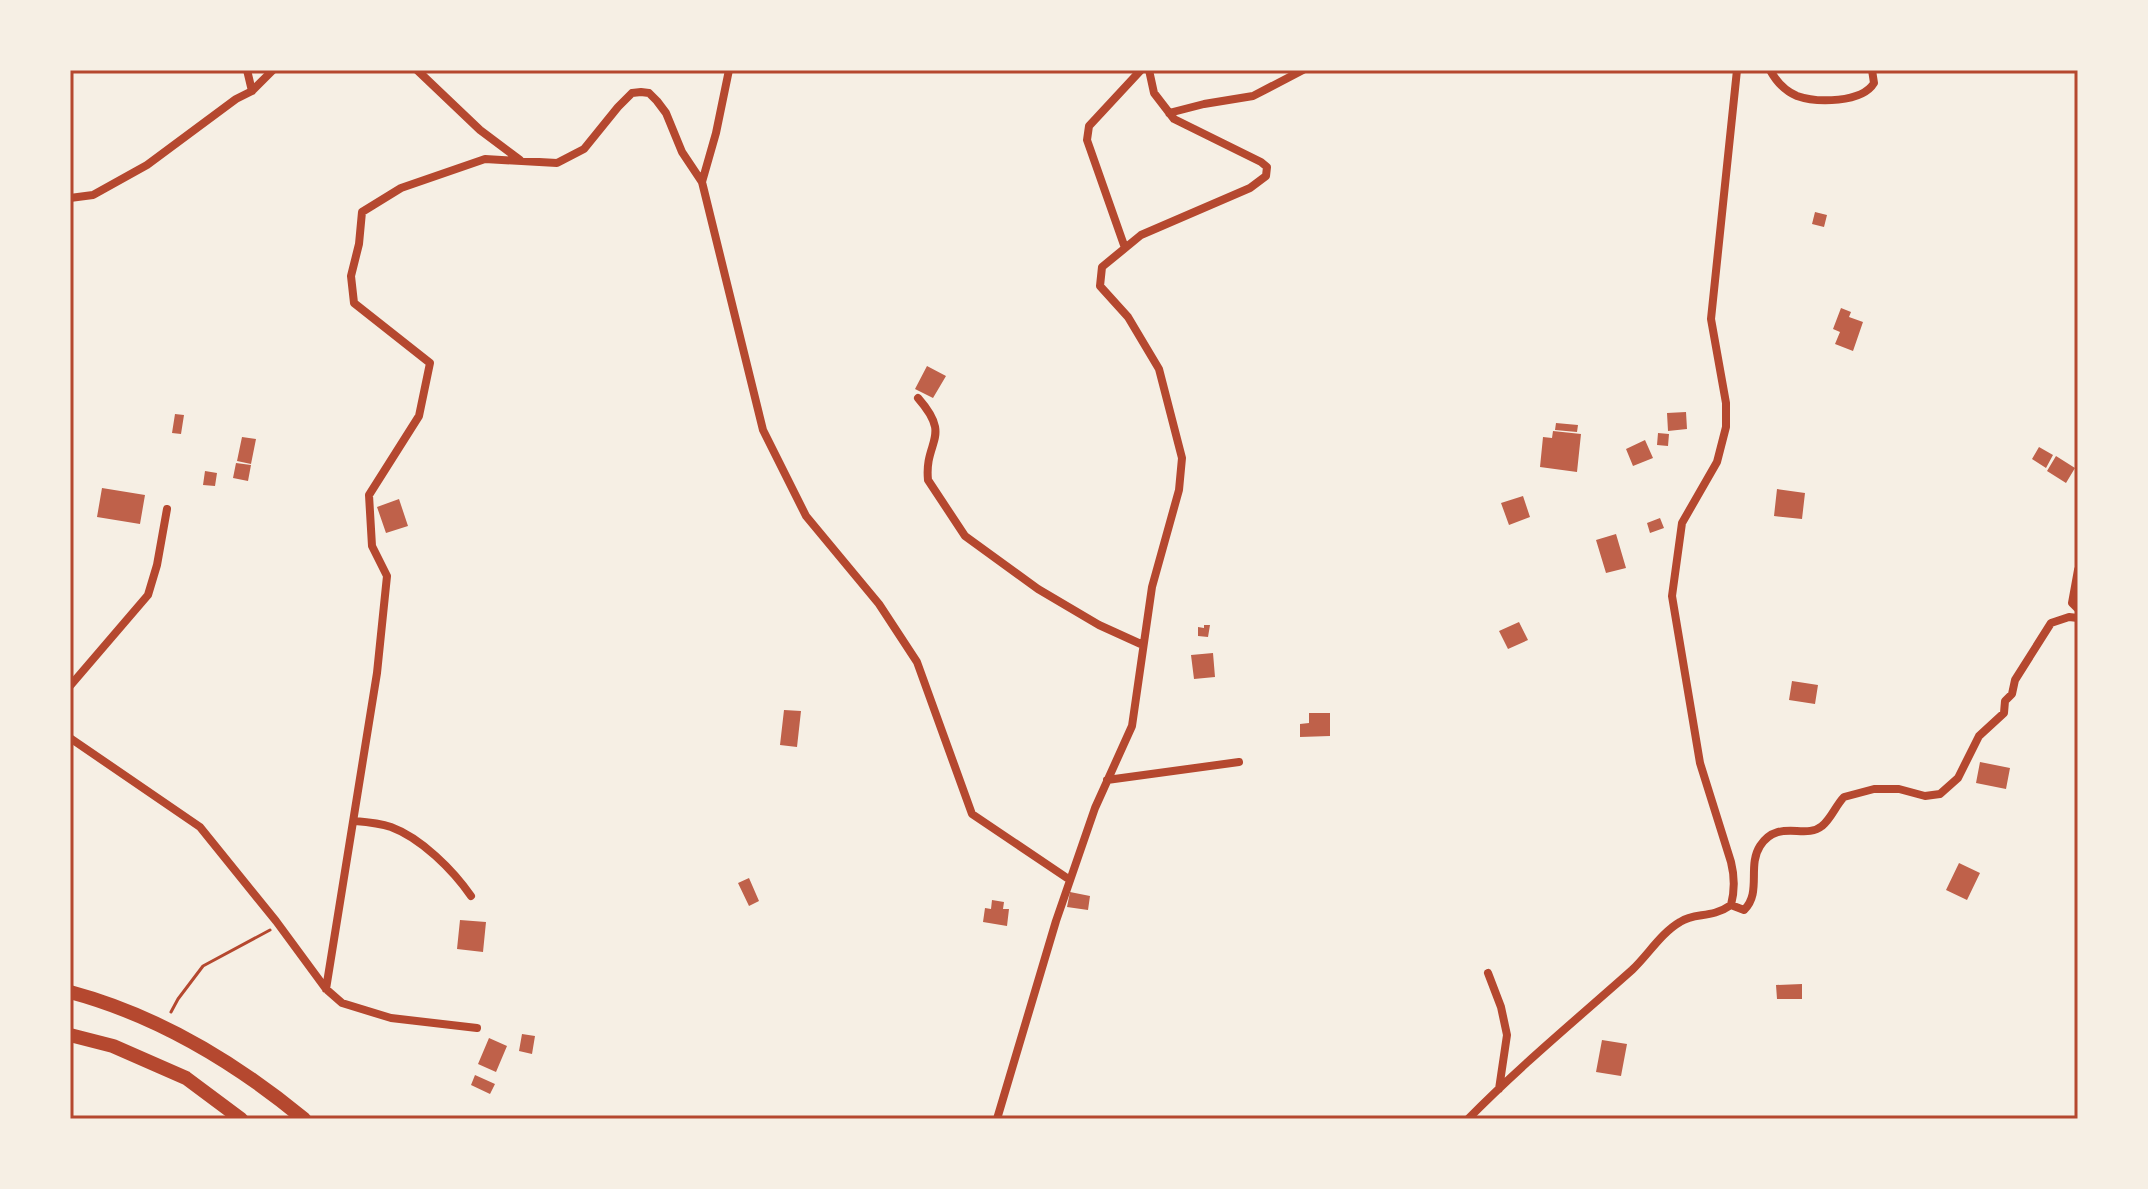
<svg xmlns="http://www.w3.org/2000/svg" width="2148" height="1189" font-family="'Varela Round',sans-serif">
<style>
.building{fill:#bf614a}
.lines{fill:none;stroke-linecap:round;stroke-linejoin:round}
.path{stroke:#b5482f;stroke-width:3}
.minor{stroke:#b5482f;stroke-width:8}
.primary{stroke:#b5482f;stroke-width:14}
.neatline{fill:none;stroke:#b5482f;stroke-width:3}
</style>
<rect width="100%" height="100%" fill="#f6efe4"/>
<path class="building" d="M1815,212L1827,215L1824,227L1812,224Z
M1841,308L1851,312L1849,317L1863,322L1853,351L1835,344L1840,332L1833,329Z
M927,366L946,376L933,398L915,389Z
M1686,412L1687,429L1668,431L1667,413Z
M175,414L184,415L181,434L172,433Z
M1556,423L1578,425L1577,432L1555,430Z
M1553,431L1581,434L1577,472L1540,467L1543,437L1552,438Z
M1658,433L1669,434L1668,446L1657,445Z
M242,437L256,439L251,464L237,461Z
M1645,440L1653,458L1633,466L1626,449Z
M2039,447L2053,455L2046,468L2032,459Z
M2056,456L2075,468L2066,483L2047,471Z
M236,463L251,465L248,481L233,478Z
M205,471L217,473L215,486L203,485Z
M102,488L145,495L140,524L97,517Z
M1777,489L1805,493L1802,519L1774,516Z
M1523,496L1530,517L1509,525L1501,503Z
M399,499L408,526L386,533L377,507Z
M1660,518L1664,528L1650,533L1647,523Z
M1616,534L1626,568L1606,573L1596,540Z
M1519,622L1528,640L1508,649L1499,631Z
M1204,625H1210L1208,637L1198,636V627L1204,628Z
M1213,653L1215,677L1194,679L1191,655Z
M1792,681L1818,685L1815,704L1789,700Z
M784,710L801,711L797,747L780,745Z
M1309,713H1330V736L1300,737V724L1309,723Z
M1980,762L2010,768L2006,789L1976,783Z
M1959,863L1980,873L1967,900L1946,890Z
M749,878L759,901L749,906L738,883Z
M1070,892L1090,896L1088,910L1067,907Z
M992,900L1004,902L1003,909H1009L1007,926L983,922L985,908L991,909Z
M460,920L486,922L483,952L457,949Z
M1802,984V999H1777L1776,985Z
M522,1034L535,1036L532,1054L519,1051Z
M489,1038L507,1046L496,1072L478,1064Z
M1602,1040L1627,1044L1621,1076L1596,1072Z
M475,1075L495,1084L490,1094L471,1085Z"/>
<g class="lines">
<path class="path" d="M171,1012L178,999L203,966L270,930"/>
<path class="minor" d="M247,70L252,91
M417,70L480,130L520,160
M1770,70C1776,81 1785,91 1797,96C1817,103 1862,103 1874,83L1872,70
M1169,113L1204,104L1253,96L1303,70
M702,182L716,133L729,70
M70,198L93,195L147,165L236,99L252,91L273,70
M1125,248L1087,140L1089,126L1141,70
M918,398C953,438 924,440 928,480L965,536L1038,589L1099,625L1143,645
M2078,570L2072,603L2078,609
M70,686L148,595L157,565L167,509
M70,738L200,827L276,921L326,989L342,1003L391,1018L477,1028
M1107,780L1239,762
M354,821C366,822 379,823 391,827C421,838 453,870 471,896
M1731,905L1744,910C1762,893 1747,866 1760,846C1778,818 1805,840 1822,826C1831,819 1836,805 1844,797L1874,789H1899L1925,796L1940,794L1958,778L1979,736L2004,713L2005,701L2012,694L2015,680L2051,623L2069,617L2078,618
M1488,973L1501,1007L1507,1035L1499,1089
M326,989L377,673L387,576L372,546L369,495L419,416L430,363L354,303L351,276L359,244L362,212L401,188L485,159L557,163L584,149L618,107L632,93L641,92L649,93L657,101L666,113L682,152L702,182L763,430L806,516L879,604L917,662L972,814L1070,880
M997,1119L1056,921L1095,808L1132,726L1152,587L1179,490L1182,458L1159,369L1128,317L1100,286L1102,267L1141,235L1250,188L1266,176L1267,167L1261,162L1174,119L1154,93L1149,70
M1468,1119C1520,1066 1577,1019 1632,970C1648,955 1661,933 1680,922C1695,912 1711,919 1731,905C1735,890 1735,878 1731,862L1700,763L1672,596L1682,523L1717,462L1726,427V403L1711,319L1737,70"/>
<path class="primary" d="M70,992C156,1015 236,1063 304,1119
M70,1035L113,1046L186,1078L241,1119"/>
</g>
<rect width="2148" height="1189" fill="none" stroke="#f6efe4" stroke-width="144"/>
<rect x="72" y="72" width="2004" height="1045" class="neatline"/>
</svg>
